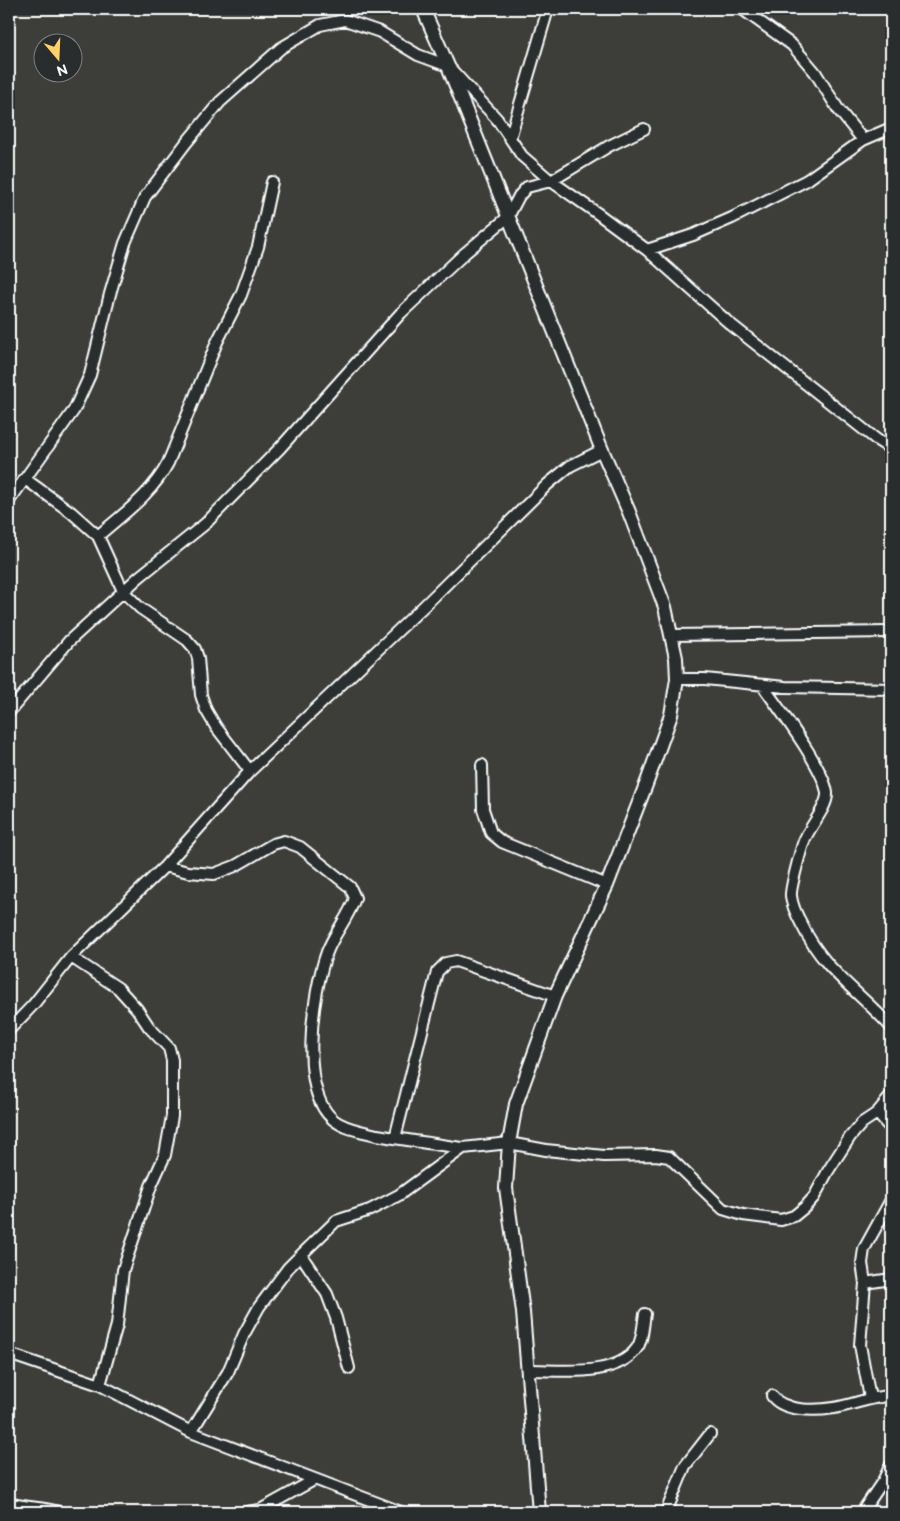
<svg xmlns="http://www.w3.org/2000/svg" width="900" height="1521" font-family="'Balsamiq Sans',sans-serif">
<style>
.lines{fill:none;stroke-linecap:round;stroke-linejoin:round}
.minor-casing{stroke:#fff;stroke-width:14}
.tertiary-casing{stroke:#fff;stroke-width:16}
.minor{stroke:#2a2d2e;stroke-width:10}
.tertiary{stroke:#2a2d2e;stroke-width:12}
</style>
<rect width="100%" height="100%" fill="#3d3d39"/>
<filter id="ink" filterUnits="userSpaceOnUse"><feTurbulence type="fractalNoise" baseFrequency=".02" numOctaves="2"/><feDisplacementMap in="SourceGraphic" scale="10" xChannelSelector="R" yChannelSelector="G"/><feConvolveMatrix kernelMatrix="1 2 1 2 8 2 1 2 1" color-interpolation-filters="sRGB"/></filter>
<g filter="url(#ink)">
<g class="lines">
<g class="minor-casing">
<path id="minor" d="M742,9L792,45L815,72L838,109L863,140
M510,138L548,9
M647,250L693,235L732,218L807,180L863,140L891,128
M25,479L71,512L98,536L123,591L140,608L187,640L195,649L198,658L201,695L206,710L216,727L250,771
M9,501L74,410L90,375L110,294L125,243L145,197L186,143L220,102L281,48L320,25L345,20L380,32L418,55L448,66L497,119L522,156L551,181L597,213L647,250L729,323L877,440L891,449
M98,536C123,514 152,494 168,463L217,342L241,295L258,247L272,182
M672,635L891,632
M677,679H705L785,687L891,689
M763,686C779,709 824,768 827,793C828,807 809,827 804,841C801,849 790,889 791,896C792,906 797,916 802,925C824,971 859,991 891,1027
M9,712L69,641L139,577L205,524L280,448L401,313L465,253L508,217L519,196L527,187L551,181L609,146L644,129
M482,765L483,809L491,833L502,842L607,885
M165,866L188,872L214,874L235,866L273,844L284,841L300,847L350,887L355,898C349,917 334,933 327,952C313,990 295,1101 340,1124C351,1130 364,1132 377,1135C405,1140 435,1144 463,1148
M71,957L118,988L137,1009L149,1027L169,1048L172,1060V1116L165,1155L151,1186L123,1270L117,1325L100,1385
M9,1030L33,1005L71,957L165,866L250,771L424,606L548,484L570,466L602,450
M877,1113L891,1129
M395,1138L437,972L446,963L456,961L555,996
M301,1255L327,1294L336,1318L349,1368
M865,1283L891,1279
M9,1354L100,1385L191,1432L401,1512
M529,1370C562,1370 616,1378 637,1348C643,1340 643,1324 645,1314
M772,1396C784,1412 816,1411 834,1408C854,1405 871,1396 891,1396
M870,1398L860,1345L865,1283L862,1263L864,1249L891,1200
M191,1432L228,1372L244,1334L259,1307L288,1268L301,1255L336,1221L370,1210L399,1195L463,1148L509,1143L546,1150L604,1156L656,1155L669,1157L723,1209L743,1215L781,1220L794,1216L805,1207L814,1197L828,1171L850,1137L862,1123L877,1113L891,1096
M9,1503C25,1508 42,1507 59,1512
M246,1512L260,1510L314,1480
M666,1512L685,1466L710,1434
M862,1512L883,1481L891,1465"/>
</g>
<g class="tertiary-casing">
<path id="tertiary" d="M423,9L448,66L602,450L629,512L665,607L676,658L677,679L671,715L647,782L607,885L555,996L516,1104L509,1143L506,1188L523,1312L539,1512"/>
</g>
<use href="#minor" class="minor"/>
<use href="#tertiary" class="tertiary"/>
</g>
</g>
<rect width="900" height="1521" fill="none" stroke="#2a2d2e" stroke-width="30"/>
<rect x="15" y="15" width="870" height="1491" fill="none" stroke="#fff" stroke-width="2" filter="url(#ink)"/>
<g transform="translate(58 58) rotate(161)"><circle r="24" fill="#2a2d2e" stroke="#7f8182"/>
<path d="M0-4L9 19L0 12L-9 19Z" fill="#ffd166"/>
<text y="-8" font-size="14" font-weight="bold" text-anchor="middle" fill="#ffffff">N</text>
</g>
</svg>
